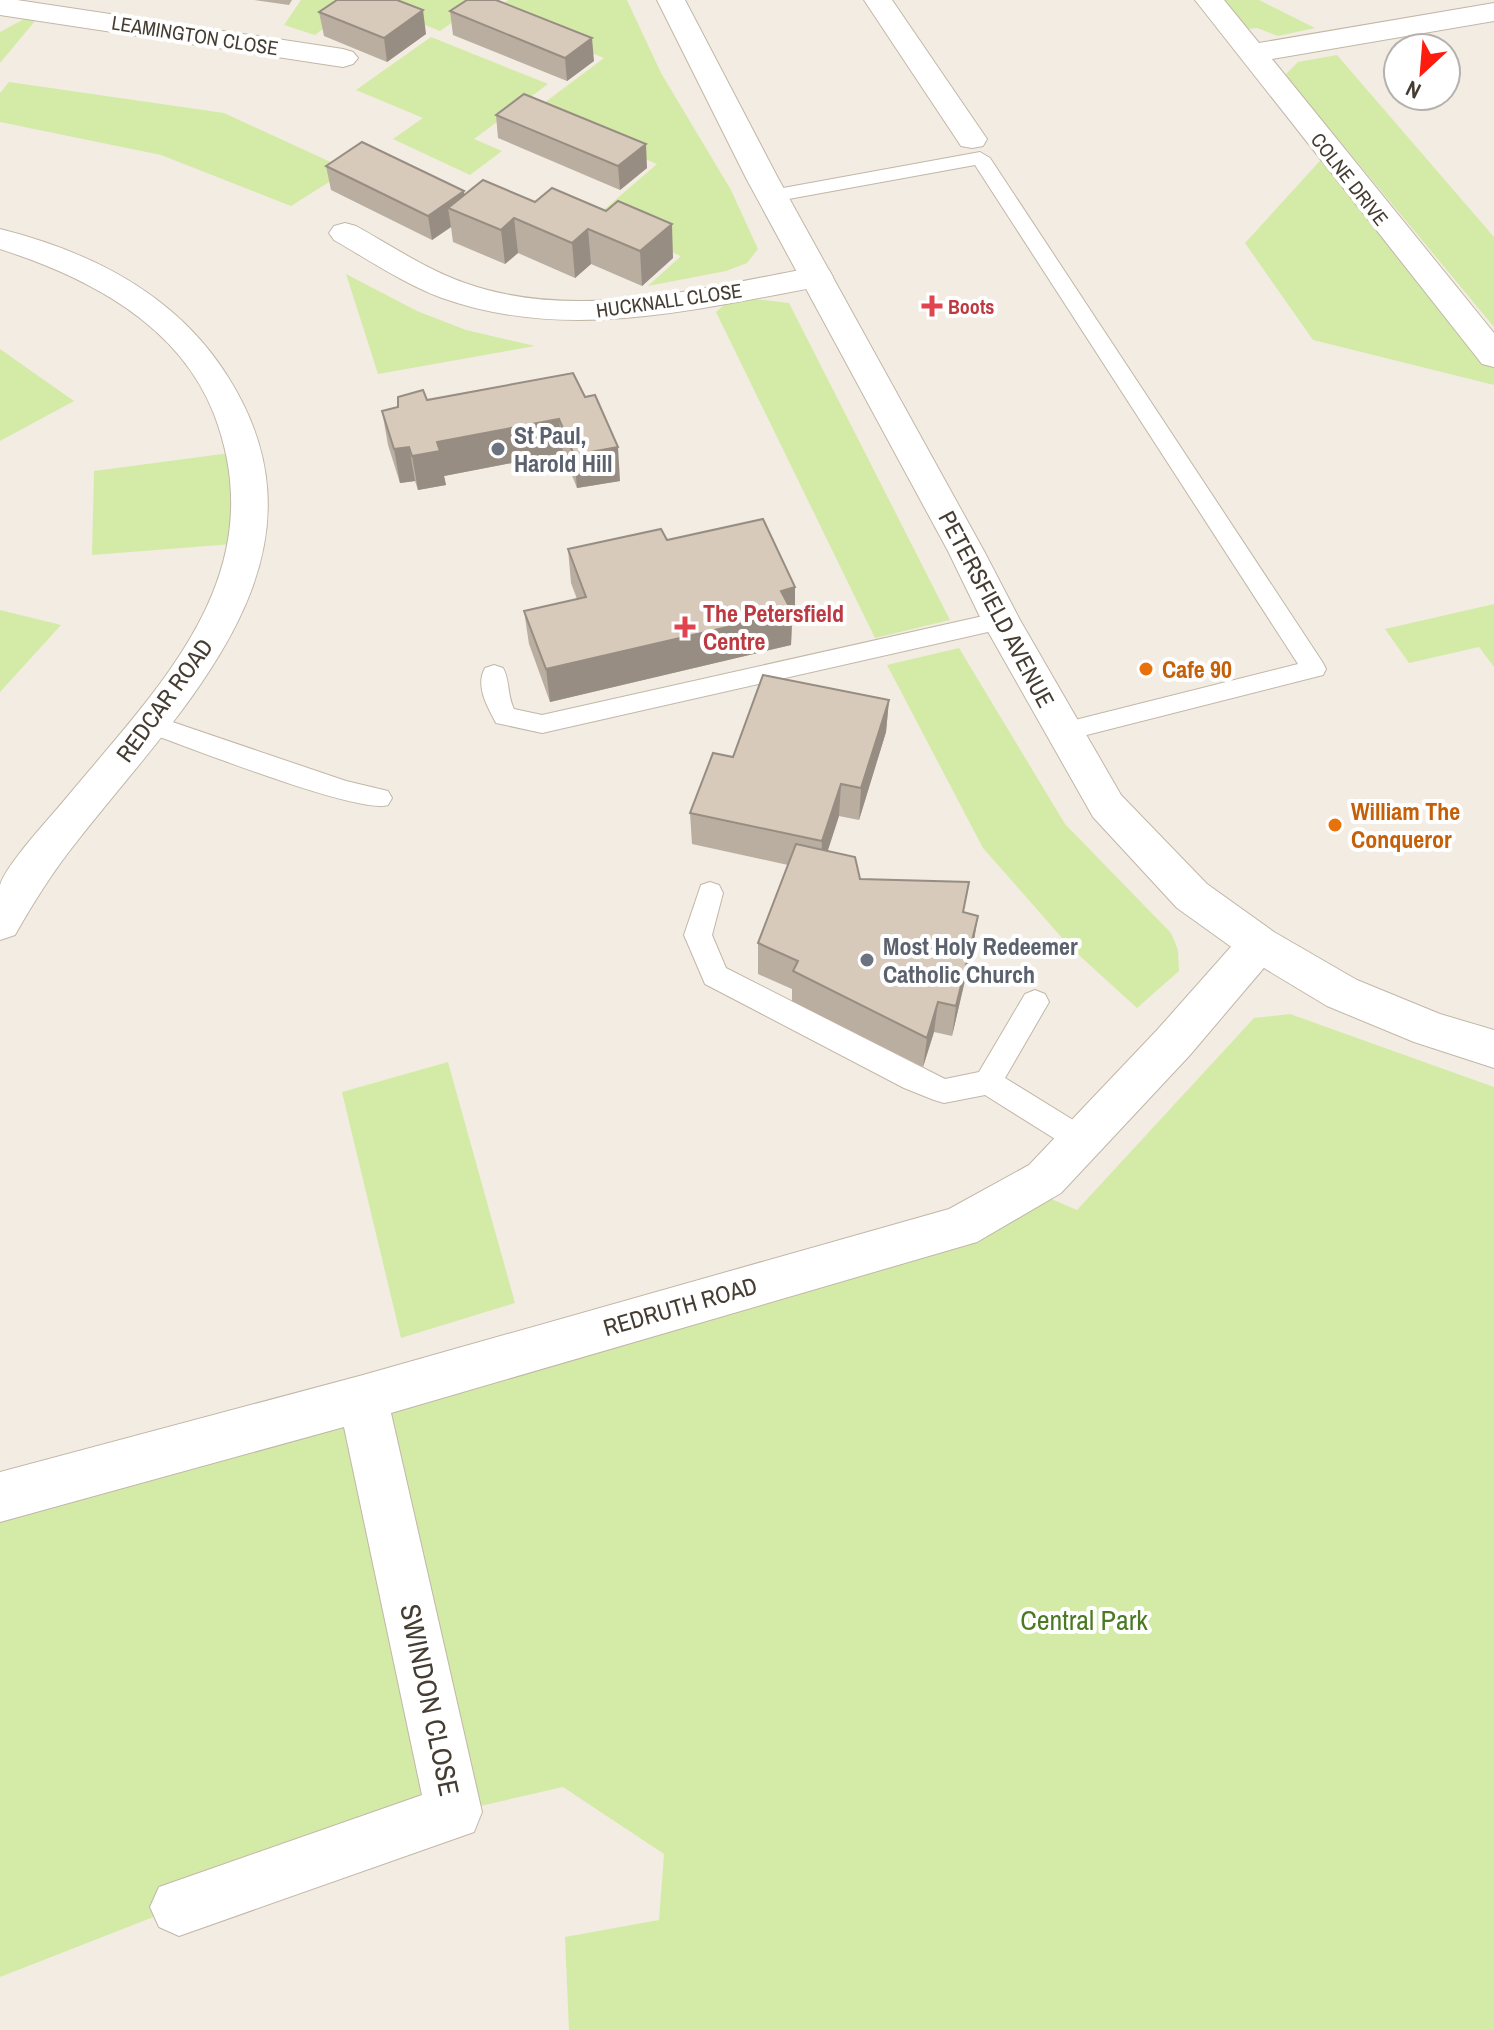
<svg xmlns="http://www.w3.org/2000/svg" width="1494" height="2030" font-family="'Archivo Narrow',sans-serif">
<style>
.green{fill:#d3eba7}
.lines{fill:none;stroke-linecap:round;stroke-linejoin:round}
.service-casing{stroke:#c2b6a7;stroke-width:2}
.minor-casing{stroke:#c2b6a7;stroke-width:2}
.tertiary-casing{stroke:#c2b6a7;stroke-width:2}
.service{fill:#fff;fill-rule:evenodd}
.minor{fill:#fff;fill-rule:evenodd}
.tertiary{fill:#fff;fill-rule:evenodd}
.wall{fill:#baaea0}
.shaded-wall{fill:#978d82}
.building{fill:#d8caba;stroke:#978d82;stroke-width:2}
.health-dot{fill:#e0444e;stroke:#fff;stroke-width:3}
.worship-dot{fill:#6b7280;stroke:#fff;stroke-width:3}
.food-dot{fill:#e8710a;stroke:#fff;stroke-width:3}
.labels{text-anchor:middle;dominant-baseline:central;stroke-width:8;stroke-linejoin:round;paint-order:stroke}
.far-street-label{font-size:20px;fill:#453c32;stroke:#fff}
.far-health-label{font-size:20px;font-weight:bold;fill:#be3a42;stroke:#fff;text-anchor:start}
.worship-label{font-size:24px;font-weight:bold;fill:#5b616d;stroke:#fff;text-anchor:start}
.street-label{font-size:24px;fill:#453c32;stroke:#fff}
.health-label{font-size:24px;font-weight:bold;fill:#be3a42;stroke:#fff;text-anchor:start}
.food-label{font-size:24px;font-weight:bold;fill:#c56008;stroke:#fff;text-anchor:start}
.near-park-label{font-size:28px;fill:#4c7a22;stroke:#fff}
.near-street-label{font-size:28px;fill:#453c32;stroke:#fff}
</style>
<rect width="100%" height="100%" fill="#f3ece2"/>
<path class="green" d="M301,0H360L315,35L284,25Z
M361,0H484L440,31Z
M508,0H627L661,73L731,190L758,249L747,263L726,271L648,286L681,256L592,220L657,164L532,112L604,58L491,12Z
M1224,0H1259L1315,28L1278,36L1257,28L1248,29Z
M24,19L35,21L0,63V32Z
M431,37L548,84L474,139L502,151L470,175L393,139L423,118L356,90Z
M1337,55L1494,237V327L1285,75L1298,62Z
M9,82L224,113L348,170L291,206L161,155L0,122V93Z
M1328,152L1494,356V385L1313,340L1245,243Z
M346,274L417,311L466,330L535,346L378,374Z
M755,299L789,303L950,620L875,638L716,312L726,303Z
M0,349L74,401L0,441Z
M245,451V543L92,555L94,471Z
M1494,604V667L1479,647L1409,663L1385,629Z
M0,610L61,625L0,692Z
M959,648L1065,824L1171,933L1178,950L1179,971L1137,1008L1070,947L983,848L887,665Z
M1290,1014L1494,1087V2030H569L565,1937L659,1920L664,1854L563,1787L454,1812L179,1907L0,1977V1497L1028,1189L1077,1210L1254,1018Z
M448,1062L515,1303L401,1338L342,1092Z"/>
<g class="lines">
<g class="service-casing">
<path id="service" d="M980,152L990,158L1323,663L1326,669L1323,675L1063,741L1054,739L1050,732L1054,725L1063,723L1298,664L975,165L772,202L762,196L772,190Z
M1001,612L1010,615L1013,621L1010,627L542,733L496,723C487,706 475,686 485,668L494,665L503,668C510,680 507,695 514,709L542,715Z
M152,715L346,781L388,791L392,798L388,805C358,815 184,745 143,731L139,724L143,717Z
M710,882L719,885L723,893L712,935L726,968L945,1079L979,1072L1025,994L1035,990L1045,994L1049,1002L1005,1078L1091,1131L1096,1140L1091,1149L1081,1153L1071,1149L985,1095L944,1103L934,1100L904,1088L705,984L684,935L701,885Z"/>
</g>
<g class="minor-casing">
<path id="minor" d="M0,0H17L343,49L353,52L358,58L353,64L343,67L0,15Z
M864,0H892L987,139L983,146L972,148L961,146Z
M1195,0H1224L1259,43L1494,3V21L1272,59L1494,333V367L1482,364Z
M345,223L356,226C392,246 427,270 465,283C578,323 704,287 817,267L829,270L833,277L829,284L817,287C692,310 566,342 442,298C404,284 369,260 334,240L329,233L334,226Z
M0,229C92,252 177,295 228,377C345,562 177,711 71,849C50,876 32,905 15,935L0,940C0,924 0,901 0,885C6,865 47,821 62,803C157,688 276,577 214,414C179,324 87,277 0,249Z
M1259,927L1274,932L1280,944L1274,956L1190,1055L1061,1193L977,1242L391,1413L482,1812L474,1832L179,1936L159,1927L150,1907L159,1887L422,1795L344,1427L0,1522V1472L363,1375L949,1209L1029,1165L1158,1029L1244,932Z"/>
</g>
<g class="tertiary-casing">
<path id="tertiary" d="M657,0H685L778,178L984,551L1020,620L1121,795L1207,884L1274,932L1357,980L1440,1014L1494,1030V1068L1414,1042L1327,1006L1244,956L1177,908L1093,817L982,621L948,551L746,178Z"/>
</g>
<use href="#service" class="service"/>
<use href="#minor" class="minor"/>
<use href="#tertiary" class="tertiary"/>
</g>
<path class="wall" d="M254,0H292L289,5Z
M450,11L594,61L567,81L453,35Z
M319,12L426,34L387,62L324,36Z
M496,115L647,168L620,190L498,138Z
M326,166L464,195L483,180L673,258L642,286L591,264L575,278L518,253L505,264L453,242L451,227L432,240L331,190Z
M573,373L620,481L577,488L563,453L444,476L446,485L418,490L415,481L400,483L388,445L382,411L427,400Z
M667,540L795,587V620L792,621L791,645L550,702L529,644L524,611L577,599L571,583L568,549Z
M889,700L886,732L859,820L839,816L827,851L860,879L964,913L978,916L973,946L952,1036L934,1032L923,1067L792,1001V989L758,974V943L788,865L692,844L690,813L733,757Z"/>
<path class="shaded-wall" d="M423,10L426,34L387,62L384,38Z
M592,38L594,61L567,81L565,58Z
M646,144L647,168L620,190L618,166Z
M464,191L467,215L448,208L451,227L432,240L428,216Z
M514,218L518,253L505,264L501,230Z
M672,224L673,258L642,286L640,251Z
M588,229L591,264L575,278L572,243Z
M559,419L563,453L444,476L446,485L418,490L412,456L437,442Z
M409,447L415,481L400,483L394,449Z
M618,447L620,481L577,488L574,455Z
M795,587V620L792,621L791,645L550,702L546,669L781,591Z
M889,700L886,732L859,820L861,788Z
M841,784L839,816L821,872L822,841Z
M978,916L973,946L952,1036L956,1006Z
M938,1002L934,1032L923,1067L927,1038Z"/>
<path class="building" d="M337,0H397L423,10L384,38L319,12Z
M467,0H496L592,38L565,58L450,11Z
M524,94L646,144L618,166L496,115Z
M362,142L464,191L428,216L326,166Z
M483,180L535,202L552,188L606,211L618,201L672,224L640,251L588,229L572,243L514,218L501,230L448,208Z
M573,373L585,397L595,395L618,447L574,455L559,419L437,442L440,451L412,456L409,447L394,449L382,411L398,407V397L423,390L427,400Z
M763,519L795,587L781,591L792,612L546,669L524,611L586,597L568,549L661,529L667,540Z
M763,675L889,700L861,788L841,784L822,841L690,813L713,753L733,757Z
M796,844L855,857L860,879L969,882L963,912L978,916L956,1006L938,1002L927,1038L793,971L798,961L758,943Z"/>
<g class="health-dot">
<path d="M928 294h8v8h8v8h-8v8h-8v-8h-8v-8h8z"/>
<path d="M681 615h8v8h8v8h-8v8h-8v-8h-8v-8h8z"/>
</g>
<g class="worship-dot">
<circle cx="498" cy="449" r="8"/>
<circle cx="867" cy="960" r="8"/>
</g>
<g class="food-dot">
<circle cx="1146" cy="669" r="8"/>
<circle cx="1335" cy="825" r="8"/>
</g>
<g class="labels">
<g class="far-street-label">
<text transform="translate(195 35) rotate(9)">LEAMINGTON CLOSE</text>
<text transform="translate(1350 179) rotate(52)">COLNE DRIVE</text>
<text transform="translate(669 300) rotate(-8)">HUCKNALL CLOSE</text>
</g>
<g class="far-health-label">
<text x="948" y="306">Boots</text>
</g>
<g class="worship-label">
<text x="514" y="435">St Paul,<tspan x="514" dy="28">Harold Hill</tspan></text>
<text x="883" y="946">Most Holy Redeemer<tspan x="883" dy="28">Catholic Church</tspan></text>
</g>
<g class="street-label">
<text transform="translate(997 609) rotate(62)">PETERSFIELD AVENUE</text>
<text transform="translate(164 700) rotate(-54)">REDCAR ROAD</text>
<text transform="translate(680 1306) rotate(-16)">REDRUTH ROAD</text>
</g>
<g class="health-label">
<text x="703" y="613">The Petersfield<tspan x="703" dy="28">Centre</tspan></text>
</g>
<g class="food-label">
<text x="1162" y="669">Cafe 90</text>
<text x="1351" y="811">William The<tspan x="1351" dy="28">Conqueror</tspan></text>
</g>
<g class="near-park-label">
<text x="1084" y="1620">Central Park</text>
</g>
<g class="near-street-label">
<text transform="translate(430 1700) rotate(78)">SWINDON CLOSE</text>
</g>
</g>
<g transform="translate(1422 72) rotate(206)"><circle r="38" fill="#ffffff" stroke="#b5b1ad" stroke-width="2"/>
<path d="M0-6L14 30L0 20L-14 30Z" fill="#ff1b0d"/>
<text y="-12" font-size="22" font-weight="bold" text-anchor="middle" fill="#453c32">N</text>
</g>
</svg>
